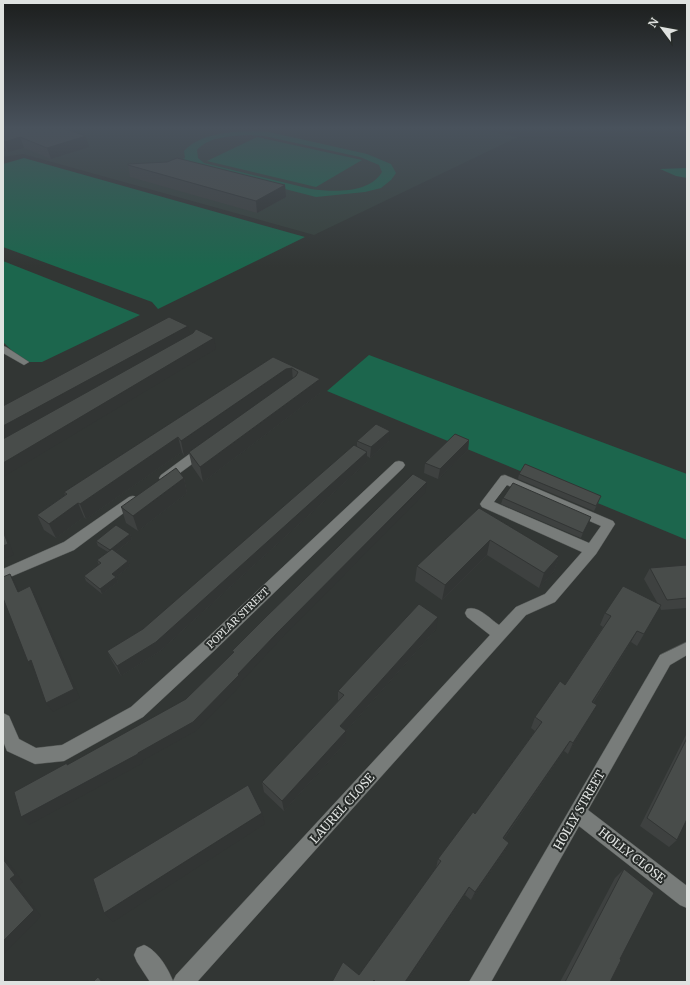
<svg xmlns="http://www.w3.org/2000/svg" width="690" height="985" font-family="Merriweather,serif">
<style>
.built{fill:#36403b}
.green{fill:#1c664d;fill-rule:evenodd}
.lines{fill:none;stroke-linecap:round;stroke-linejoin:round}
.minor-casing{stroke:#505452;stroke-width:1}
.minor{fill:#787c7a;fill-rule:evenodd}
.wall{fill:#3e4140}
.shaded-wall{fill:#323534}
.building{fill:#484c4a;stroke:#323534}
.labels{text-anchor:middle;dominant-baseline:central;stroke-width:4;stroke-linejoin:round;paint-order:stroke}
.street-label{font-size:10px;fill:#dfe2e0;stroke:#282c2a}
.near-street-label{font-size:12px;fill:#dfe2e0;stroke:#282c2a}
</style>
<rect width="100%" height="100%" fill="#323634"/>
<path class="built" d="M3,129H478L518,137L314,235L23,154L3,157Z"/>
<path class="green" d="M252,131L269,132L367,154L391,164L396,173L391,180L381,188L365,192L316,197L177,161L185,158L184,151C201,133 229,132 252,131ZM250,135L264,136L360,157L379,165L382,172C369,194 333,192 311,189L204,163L198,158L197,150C209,136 233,136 250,135Z
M257,137L362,160L316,187L207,161Z
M24,158L305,237L158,309L152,302L3,247V164Z
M687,168V178L676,176L660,169Z
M3,261L140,315L42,362H24L3,342Z
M369,355L687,474V540L327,391Z"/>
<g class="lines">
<g class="minor-casing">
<path id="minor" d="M3,346L6,347L29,362L24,365L3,353Z
M203,446L207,447L209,450L207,453L169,481H161L159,478L161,475L199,447Z
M399,461L403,462L405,465L403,468L215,650L143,717L64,761L35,764L7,751L3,741V713L9,716L19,739L36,748L62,745L131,707L205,640L395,462Z
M505,475L613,521L615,524L596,554L555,602L526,615L197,982H150L137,962L134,955L137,948L144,945C157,950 168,968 173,981L176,975L490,635L467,617L465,613L467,609C478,605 490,619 499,625L516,607L545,594L582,552L482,507L480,504L482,501L501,476ZM507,485L601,526L589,543L494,502Z
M133,496L137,497L139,500L137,503L74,550L3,580V569L64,542L129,497Z
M687,642V655L670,665L588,810L687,886V908L680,905L579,826L491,982H469L660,655Z"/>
</g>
<use href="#minor" class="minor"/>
</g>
<path class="wall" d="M3,129L89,147L51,159L24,148L8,152L6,151L3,152Z
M167,162L285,185L286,197L257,213L130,177L128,165Z
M273,357L320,379V393L203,482L192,466L189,453L184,456L182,452L86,519L84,517L56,538L44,530L37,515L65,495L64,492Z
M469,440L468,450L438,479L424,473L425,463Z
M357,441H389L370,458L367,456V462L160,651L121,676L112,661L107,651L143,629L357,447Z
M519,474L599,501L594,511L518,479Z
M184,478L187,493L138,531L126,523L121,507Z
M503,498L591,517L581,538L501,504Z
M479,508L559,556L554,571L539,588L487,555L442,600L415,581L417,566Z
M130,534L132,539L116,552L128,561L130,566L116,577L118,582L102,594L86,581L84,576L99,565L97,560L108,552L98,546L96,541Z
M687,565V608L661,610L660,607L637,646L631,642L593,703L590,716L568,754L564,751L504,839L509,843L504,852L471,900L465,895L407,982H332L359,975L436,868L438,859L475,814L535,731L531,728L535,717L565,685L603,627L600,625L605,613L658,604L644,579L650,568Z
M436,629L346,731V742L284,811L264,792L262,782L338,701V691Z
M687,733V819L677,840L669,847L640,826Z
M624,869L620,959L610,982H560L615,878Z"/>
<path class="shaded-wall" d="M86,136L89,147L51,159L47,148Z
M20,137L24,148L8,152L5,142Z
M3,144L6,151L3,152Z
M285,185L286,197L257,213L256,201Z
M188,326L190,336L3,440V426Z
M214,338L216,349L3,477V463Z
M292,368L293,383L287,384L184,456L181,441L286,369Z
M320,379V393L203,482L200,467Z
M390,431L389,441L370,458L371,447Z
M178,437L182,452L86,519L80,504Z
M469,440L468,450L438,479L440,469Z
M367,452V462L160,651L121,676L117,666Z
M184,478L187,493L138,531L133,516Z
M427,482L425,493L278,642L241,682V685L196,731L142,761L143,763L29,825L21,817L138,753L238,674L277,633Z
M78,503L84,517L56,538L49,524Z
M591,517L589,522L581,538L583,533Z
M3,527L14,555L3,559Z
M130,534L132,539L112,555L110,550Z
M490,540L487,555L442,600L445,585Z
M559,556L554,571L539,588L544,573Z
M128,561L130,566L116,577L118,582L102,594L100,589L112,574Z
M10,574L16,584L23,602L18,592Z
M30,586L36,596L80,698L53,712L46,703Z
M3,598L8,606L3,609Z
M438,617L436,629L346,731V742L284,811L282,801L340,726Z
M637,631L631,642L586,713L592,702Z
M31,660L37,670L34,671L28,662Z
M597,705L590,716L568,754L573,743Z
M570,741L564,751L498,847L503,838Z
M262,813L265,824L113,922L104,913Z
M509,843L504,852L471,900L475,892Z
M3,855L23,882L18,886L41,916L3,955V941L10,879L3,859Z
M469,887L465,895L407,982H405Z
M3,972L10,982H4L3,981Z
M98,977L106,982H102Z"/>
<path class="building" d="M3,129H66L86,136L47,148L20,137L5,142L3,141Z
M177,158L285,185L256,201L128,165V164L167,162Z
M169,317L188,326L3,426V406Z
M196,329L214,338L3,463V439L193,333Z
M273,357L320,379L200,467L189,452L296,376L298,372L292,368L286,369L181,441L178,437L80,504L78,503L49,524L37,515L67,494L64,492Z
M376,424L390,431L371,447L357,441Z
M455,434L469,440L440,469L425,463Z
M354,445L367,452L156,642L117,666L107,651L143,629Z
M525,464L601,496L596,506L519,474Z
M176,468L184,478L133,516L121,507Z
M413,474L427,482L277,633L238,674L239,675L193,722L138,753V754L21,817L14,792L67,763V765L186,699L234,652L232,651L268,615Z
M513,483L591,517L583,533L503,498Z
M479,508L559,556L544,573L490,540L445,585L417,566Z
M116,525L130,534L110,550L96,541Z
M3,531L8,544L3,546Z
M112,549L128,561L112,574L116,577L100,589L84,576L101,563L97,560Z
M687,565V598L667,600L650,568Z
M10,574L18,592L30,586L74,689L46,703L31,660L28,662L3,598V577Z
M623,586L661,605L644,634L637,631L592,702L597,705L573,743L570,741L503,838L509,843L475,892L469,887L405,982H376L374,980L372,982H332L343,962L359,975L441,861L438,859L473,812L475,814L542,722L535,717L560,681L565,685L611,616L605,613Z
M419,604L438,617L340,726L346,731L282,801L262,782L344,695L338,691Z
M687,738V819L677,840L647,818Z
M248,785L262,813L104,913L93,879Z
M3,859L15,875L10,879L34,910L3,941Z
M624,869L654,893L620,959L621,960L610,982H565Z
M98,977L102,982H93Z"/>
<linearGradient id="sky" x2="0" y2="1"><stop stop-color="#1c1e1d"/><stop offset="0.48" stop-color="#49525c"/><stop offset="1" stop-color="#49525c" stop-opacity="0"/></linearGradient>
<rect width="690" height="267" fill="url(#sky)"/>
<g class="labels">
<g class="street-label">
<text transform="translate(238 618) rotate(-44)">POPLAR STREET</text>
</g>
<g class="near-street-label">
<text transform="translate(342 808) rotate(-48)">LAUREL CLOSE</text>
<text transform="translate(579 810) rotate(-60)">HOLLY STREET</text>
<text transform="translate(632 855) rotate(38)">HOLLY CLOSE</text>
</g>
</g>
<rect width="690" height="985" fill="none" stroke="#dfe2e0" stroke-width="8"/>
<g transform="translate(662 28) rotate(302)" stroke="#282c2a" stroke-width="3" paint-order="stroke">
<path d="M0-3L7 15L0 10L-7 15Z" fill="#dfe2e0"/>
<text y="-6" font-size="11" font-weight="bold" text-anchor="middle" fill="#dfe2e0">N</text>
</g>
</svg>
